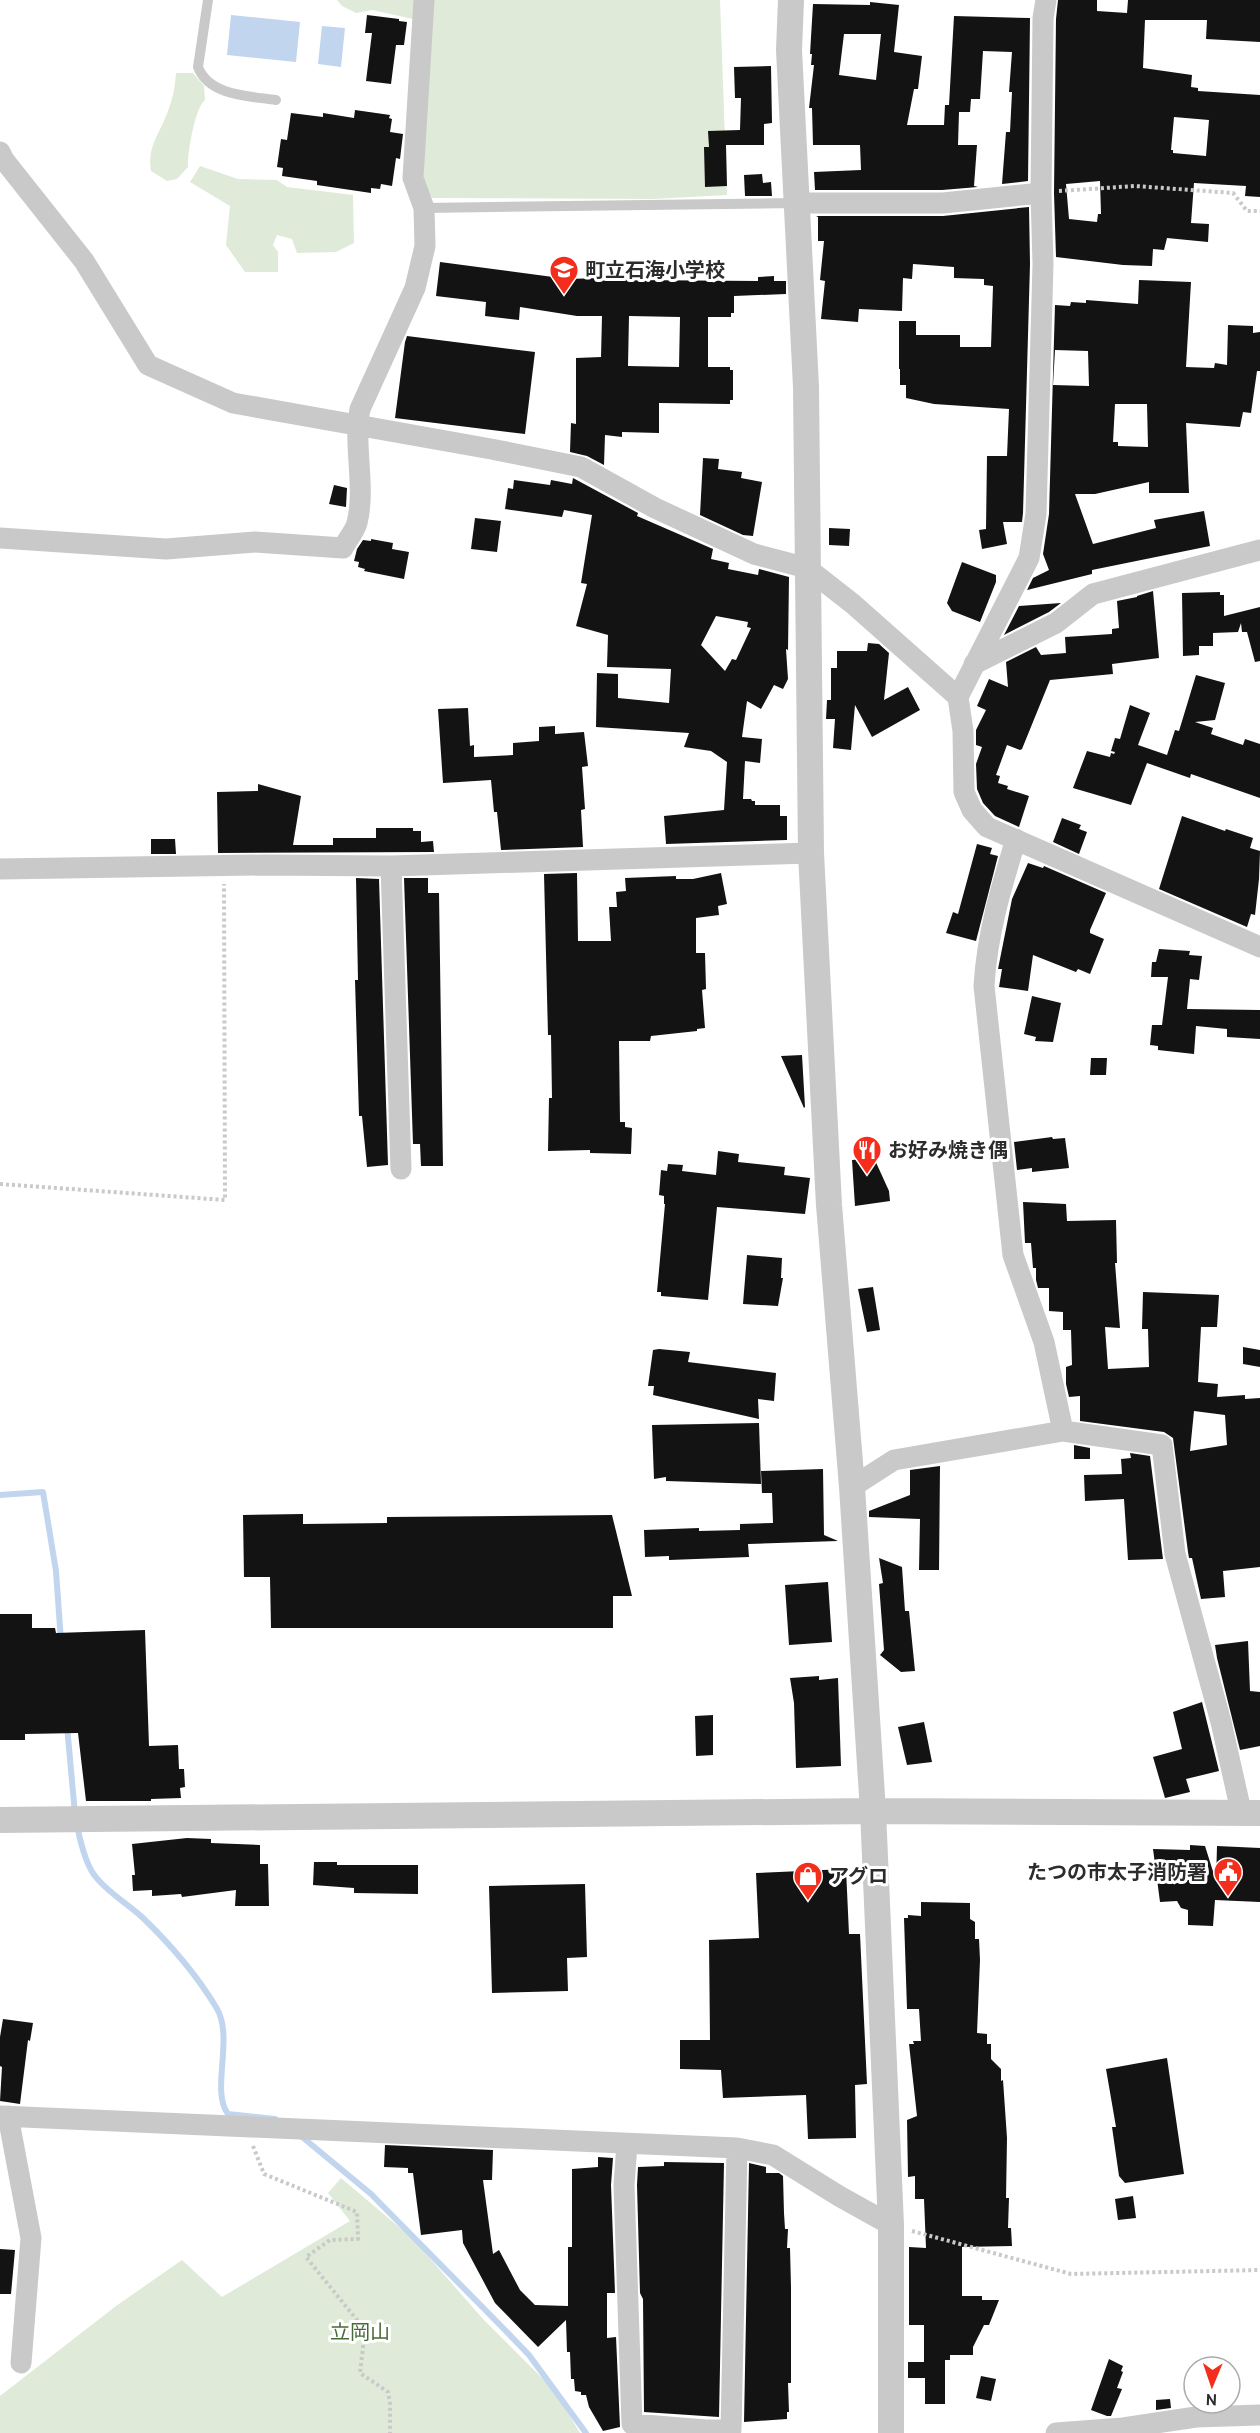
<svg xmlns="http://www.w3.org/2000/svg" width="1260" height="2433" font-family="Cabin,'Noto Sans JP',sans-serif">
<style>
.green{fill:#dfebd8}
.water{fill:#c1d6ee}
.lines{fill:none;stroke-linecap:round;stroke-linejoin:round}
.stream{stroke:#c1d6ee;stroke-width:6}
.building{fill:#131313;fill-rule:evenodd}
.path{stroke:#c9c9c9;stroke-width:4;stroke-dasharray:3 3;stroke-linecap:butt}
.service{stroke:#c9c9c9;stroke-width:10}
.minor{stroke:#c9c9c9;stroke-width:21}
.tertiary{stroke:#c9c9c9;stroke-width:26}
.labels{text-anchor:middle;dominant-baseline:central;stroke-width:6;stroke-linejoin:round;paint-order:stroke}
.poi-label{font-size:20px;font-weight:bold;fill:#2c2c2c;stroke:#fff;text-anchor:start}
.park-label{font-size:20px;fill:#476b36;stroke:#fff}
</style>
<rect width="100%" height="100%" fill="#fff"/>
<path class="green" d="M337,0H418L413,19L372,10L356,13L342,6Z
M431,0H720L727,195L653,199L432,198L423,186Z
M176,73H193L204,86L205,100C195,107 187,155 188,167L177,179L167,181L151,171C147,148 158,136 166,116C172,102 175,88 176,73Z
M200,166L238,179L277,180L287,187L353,195L354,243L336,252L297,253L292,239L277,235L273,245L278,252V272H245L226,245L230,206L190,182Z
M341,2178L412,2238L483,2319L554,2390L580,2433H0V2396L116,2306L182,2260L222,2297L350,2221L328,2193Z"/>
<path class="water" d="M231,15L300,22L296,62L227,55Z
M322,26L345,28L341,67L318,64Z"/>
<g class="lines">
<path class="stream" d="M0,1495L43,1492L56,1571L61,1641
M67,1726L75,1814
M77,1824C79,1838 86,1865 95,1876C107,1892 128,1904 143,1918C171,1945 196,1974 216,2007C235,2037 210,2090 228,2114L275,2119
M301,2136L371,2194L503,2328L529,2355L586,2433"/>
</g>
<path class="building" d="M1058,0H1097V11L1127,13L1128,0H1260V42L1206,39L1207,20H1145L1143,68L1192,75L1191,87L1198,88V91L1260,95V197L1245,196L1246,186L1194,183L1191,223L1209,224L1208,242L1167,238L1164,250L1153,249L1152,266L1123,265L1056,257L1054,193L1056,19ZM1174,117L1209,120L1206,156L1173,153V150H1171ZM1100,181L1101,214H1098L1097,222L1069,219L1066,184Z
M870,2L899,5L894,52L922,56L918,89H914L907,125H944L945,105H949L954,16L1030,18L1028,181L1002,184L1006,132H1010L1012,92H1009L1012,52L983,51L980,99H971L970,112H959L958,145H977L974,186L978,187L942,190H815L814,172L861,170L860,145H813L812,108H809L814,65H811L812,54H810L813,4L870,5ZM844,34H881L876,80L839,75Z
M367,15L399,19V21L407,22L404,45H396L391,84L366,81L372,33H365Z
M771,66L772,123L764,124V145H726L727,186L705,187L704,147H709L708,131L740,130L741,98H735L734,67Z
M355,110L390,115L389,118L392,119L390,132L403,134L400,159L396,158L392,186L381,184L380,189L371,188V193L317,185V181L282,176L283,168L277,167L281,139L287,140L291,113L323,117V113L354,118Z
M762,174L763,183L771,182L772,196H745L744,175Z
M1029,207L1030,264L1023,513L1022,522H1003L1007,544L982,549L979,530L986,529L987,456H1007L1009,409L934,404L906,398V385H900V369H899V321H916V335H960V347H991L993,286L984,285V279L954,278V267L913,264L912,279L903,278L902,311L859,309L858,322L821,319L825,281L820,280L824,241H818V217L816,216H943Z
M440,262L568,279L631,277V280L758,281V277L774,276V281H786V294L734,296V313H731V317H708V367H730V370H733V400H730V404L659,403V433L622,432V437L605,435L604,465L587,456L570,452L571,423L576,424V358L601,357L602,316H577L520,307L519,320L485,316L486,302L436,296ZM629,316L680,317L679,367L628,366Z
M1139,280L1191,282L1186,367L1214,368L1215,363L1227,365L1228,325L1253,326V333L1260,332V371H1257L1251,413L1243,412L1240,427L1186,423L1189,493H1149V482L1095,494H1075L1093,544L1156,528L1154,520L1204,511L1210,546L1092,570V574L1027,590L1033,578L1049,570L1043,554L1049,514L1055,305L1070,306L1071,302L1086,303V300L1138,304ZM1055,350L1088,351L1089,386L1053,385ZM1115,404H1147L1148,447L1118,446V442H1113Z
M407,336L535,352L525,434L395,418L405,342Z
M703,458L719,459L718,469L742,472L741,478L762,482L753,536L743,535L700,515Z
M573,478L638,513L637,516L713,549L711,559L729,563L728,569L758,575L759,569L789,577L788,650L786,649L788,679L783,689L774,685L761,709L747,701L742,737L762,739L760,763L745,761L743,799H751L752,801H755V805H780V816H787V840L666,844L664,816L724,810L727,762L711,751L684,747L689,733L596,727L597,673L618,674V698L669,703L671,669L607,667L608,635L576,626L587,584L581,583L592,515L564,510L562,517L505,509L508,488L513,489L514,480L550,485L551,480L572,484ZM716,616L748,622L747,627L751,628L736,660L732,659L725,671L701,645Z
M334,485L347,488L346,507L329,504Z
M475,518L501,521L497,552L471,549Z
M829,528L850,529L849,546L829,545Z
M371,539L393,543L392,549L409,552L404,579L364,571L365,569L358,567L359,562L354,561L357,549L363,540L371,541Z
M962,562L996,575V582L980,622L952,611L947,603Z
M1153,591L1159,658L1112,664L1113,674L1050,680L1022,749L1020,750L1007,745L996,775L1000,776L998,783L1008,786L1007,789L1029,796L1019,827L995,816L983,803L977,789L976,764L982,747L976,745V730L986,710L977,706L989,679L1008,687L1006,662L1036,647L1041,655L1066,653L1065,637L1112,634V629L1119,628L1117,601L1137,597V596Z
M1220,592V595H1224V616L1260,607V661L1255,662L1247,632H1242L1241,623L1238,632L1213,633V646H1199V655L1183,656L1182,593Z
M1061,603L1049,612L1004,635L1019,606Z
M868,643L879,644L889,653L884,700L908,687L920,710L872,737L855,705L851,750L833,748L835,719H826L827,700H831V668H837V651H867Z
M1196,675L1225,683L1215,720L1195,722L1213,728L1211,734L1243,745L1245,739L1260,744V798L1191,774L1190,778L1147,763L1131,805L1073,788L1087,751L1110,757L1111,753L1114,754L1115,752L1111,751L1115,738L1120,739L1130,705L1150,713L1138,745L1167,755L1175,730L1179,731Z
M468,708L470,746L474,745V757L513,755V743L539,741V727L555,726V734L584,732L588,766L582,767L585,809L581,810L583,847L501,850L497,812H494L491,780L443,783L438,709Z
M258,784L301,796L293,845H333V838H376V828H413V831H421V842L433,841L434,852L218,853L217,792L258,791Z
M1182,816L1225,831L1226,829L1253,838L1250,848L1260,851L1259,879L1255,915L1251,914L1247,927L1159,889Z
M1062,818L1081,825L1079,829L1087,832L1079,854L1053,842Z
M151,839H175L176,854H151Z
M977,844L992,848L990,854L998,856L976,941L946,933L953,912L958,914Z
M1028,863L1043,868L1044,866L1106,893L1090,930V933L1104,939L1090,974L1078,969L1076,972L1033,955L1028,991L999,987L1002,969H998L1012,899Z
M577,873L578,941H611L609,907H617L616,892L626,891L625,878L676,876V879H693L721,873L727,904L718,906L719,915L696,918V953H705L706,989L702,990L705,1028L697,1029V1031L651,1036L650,1041H619L620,1122H625V1127L632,1128L631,1154L590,1153V1150L548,1151L549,1098H552L551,1035H548L544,874Z
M356,878L379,879L388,1165L367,1167L362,1116H359L355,980H358Z
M404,878H428V893H439L443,1166H421L420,1144H413Z
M1159,949L1190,951L1189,955L1202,956L1199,980L1190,979L1187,1009L1260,1010V1039L1227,1037V1029L1196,1026L1194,1054L1158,1050V1046L1150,1045L1152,1025H1162L1168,977H1151L1152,962H1156Z
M1032,996L1061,1003L1053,1042L1035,1041L1036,1037L1024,1034Z
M802,1055L805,1107L804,1108L781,1056Z
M1091,1058H1107L1106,1075H1090Z
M1052,1137L1053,1139L1065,1138L1069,1168L1032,1172V1168L1017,1170L1014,1142Z
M718,1151L739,1154L738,1162L785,1167L784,1175L810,1178L805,1214L717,1207L708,1300L661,1296V1292H657L665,1204H664V1196L659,1195L661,1170L667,1171L668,1164L683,1165L682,1171L716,1175Z
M874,1158L889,1191L890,1201L855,1206L852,1160Z
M1023,1202L1066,1204L1067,1221L1116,1220L1117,1263H1115L1120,1328L1105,1327L1108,1369L1149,1367L1148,1329H1142L1143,1292L1219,1295L1217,1327H1201L1198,1382L1218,1384L1217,1397L1245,1395V1399L1260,1398V1567L1223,1571L1225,1597L1201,1599L1192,1558H1189L1188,1552L1173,1438L1164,1432L1080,1421V1396L1069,1397L1066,1384V1367L1072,1365L1071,1330H1063V1312L1049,1311V1288H1038L1036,1280V1268H1033L1031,1243H1025ZM1194,1411L1225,1415L1227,1445L1190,1451Z
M747,1255L782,1258L781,1278H783L778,1306L743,1304Z
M873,1287L880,1330L867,1332L858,1289Z
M1243,1347L1260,1350V1367L1243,1364Z
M659,1349L690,1352L688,1362L776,1373L774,1401L758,1399L759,1419L653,1395L654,1386H648L653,1350Z
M759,1423L761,1484L666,1481V1477L654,1479L652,1425Z
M1074,1445L1090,1448V1459H1074Z
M1130,1453L1150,1456L1163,1559L1128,1560L1124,1499L1085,1501L1084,1475L1122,1474L1121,1459L1131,1458Z
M940,1466L939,1570H919L920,1519L869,1517V1511L910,1495V1470Z
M823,1469L824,1535L838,1541L748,1544L749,1557L669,1560V1556L645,1557L644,1530L699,1528V1531L740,1530V1524L773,1523L772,1493H762L761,1471Z
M303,1514V1524L387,1523V1517L612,1515L632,1596H613V1628H271L270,1577H244L243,1515Z
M879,1558L902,1567L905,1611H909L915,1671L901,1672L880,1655L884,1650L879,1584L883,1583Z
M828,1582L832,1642L789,1645L785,1585Z
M0,1614H32V1628H55L56,1633L145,1630L149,1746L178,1745L179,1769H184L185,1787L180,1788L181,1798L151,1799V1801H86L78,1733L25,1734V1740H0Z
M1248,1641L1250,1691L1260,1692V1746L1240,1750L1217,1658L1215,1645Z
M819,1676V1680L838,1678L841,1766L796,1768L794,1703L790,1678Z
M1202,1702L1219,1771L1186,1779L1190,1792L1165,1798L1153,1757L1182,1749L1173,1712Z
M713,1715V1755L696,1756L695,1716Z
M924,1722L932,1762L907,1765L898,1727Z
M187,1838L211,1839V1843L260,1845V1864H268L269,1906H235L236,1890L182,1897L181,1894L152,1896V1890L133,1891L132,1875H135L132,1844Z
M1190,1845L1205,1846L1216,1881L1217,1846L1260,1848V1902L1215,1900L1213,1926L1188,1925V1910L1181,1908L1177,1901L1160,1902L1153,1849L1190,1850Z
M314,1862H337V1865H418V1894L354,1893V1888L313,1885Z
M846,1869L849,1934H860L867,2084L855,2085L856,2138L808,2139L806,2095L723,2098L721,2070L680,2069V2040H710L709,1940L759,1938L756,1873Z
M585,1884L587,1957L567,1958L568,1991L492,1993L489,1886Z
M921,1902L970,1903V1919L975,1922V1939H979L980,1960L977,2033L987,2034V2044H991V2059L1001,2069V2081L1003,2080L1007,2138L1006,2198H1009L1008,2228H1011L1012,2246L962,2247V2296H982V2300H999L989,2325H984L973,2347V2355H950V2360H945V2404H925V2378H908V2362H924V2325H909V2247L926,2248L924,2199H915V2176L908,2177L907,2120L917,2116L909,2044H914L913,2041H921L919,2009H907L904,1918H908V1915L921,1916Z
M3,2019L33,2023L30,2041L28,2040L20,2104L0,2101L2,2067L0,2066V2037Z
M1167,2058L1184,2174L1125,2183L1119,2176L1112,2127H1116L1106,2069Z
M385,2145L493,2150L492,2180H483L493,2254L499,2250L520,2290L535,2305L568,2306V2247H572V2169L598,2167V2157L613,2158L611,2185L615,2293H607V2338L616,2337L620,2427L603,2431L589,2407L586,2395H581V2392L575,2391L574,2379H571L570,2352H567L566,2320L538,2347L495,2303L463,2243L462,2230L421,2235L413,2173H408V2168L384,2167Z
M664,2162L724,2163L719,2417L644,2412L643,2299L640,2293L637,2185L638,2167L664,2166Z
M749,2163L766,2167V2173H779L783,2176L784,2213L785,2229H788L787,2248H790L791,2287V2383H788L789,2412H787V2419L744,2422Z
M1133,2196L1136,2218L1118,2220L1115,2199Z
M0,2249L15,2250L11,2294H0Z
M1109,2359L1123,2366L1121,2371L1123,2372L1117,2388L1122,2389L1111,2416H1107L1091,2410Z
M981,2376L996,2379L991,2401L976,2398Z
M1170,2399L1171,2408L1156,2410V2400Z"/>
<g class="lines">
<path class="path" d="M1059,191L1135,186L1233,193L1247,211H1260
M0,1184L225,1200L224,884
M253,2146L264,2174L357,2212L358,2239L330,2240L306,2257L365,2330L360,2373L388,2392L390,2403V2433
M912,2231L1071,2274L1260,2270"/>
<path class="service" d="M208,0L198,67C209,96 249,96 276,100
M424,208L796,203"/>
<path class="minor" d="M1046,0L1043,18L1041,193L1043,264L1036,514L1029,558L958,697L963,731L964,792L972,810L987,827L1260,947
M0,152L4,160L84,261L148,365L233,403L491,449L581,467L655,508L754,554L807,568L853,604L958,697
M796,203H943L1041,193
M0,538L166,549L255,542L343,548C347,540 355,531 357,523C366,487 353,445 360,409L415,288L425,246L424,208L413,178L424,0
M974,664L1056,623L1093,594L1260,550
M1016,839C1001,888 987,934 984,986L1013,1255L1044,1342L1063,1431
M391,866L401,1169
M0,869L264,865L391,866L811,853
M852,1487L894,1460L1063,1431L1162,1445L1175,1554L1221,1722L1241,1811
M0,2116L737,2148L773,2155L839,2196L891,2225
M8,2116L31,2238L21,2363
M627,2144L624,2185L632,2424L706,2430H731L737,2148
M1056,2433L1123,2428L1196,2417L1260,2415"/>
<path class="tertiary" d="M791,0L789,50L806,387L811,853L829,1205L852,1487L873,1811L891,2225V2433
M0,1820L873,1811L1260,1813"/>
</g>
<defs>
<g id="school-pin" transform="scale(1.5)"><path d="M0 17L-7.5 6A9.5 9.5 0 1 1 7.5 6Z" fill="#f42e1d" stroke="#fff"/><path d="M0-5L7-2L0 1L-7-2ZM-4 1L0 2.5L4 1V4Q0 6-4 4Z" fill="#fff"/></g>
<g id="restaurant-pin" transform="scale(1.5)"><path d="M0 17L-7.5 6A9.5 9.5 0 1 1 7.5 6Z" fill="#f42e1d" stroke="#fff"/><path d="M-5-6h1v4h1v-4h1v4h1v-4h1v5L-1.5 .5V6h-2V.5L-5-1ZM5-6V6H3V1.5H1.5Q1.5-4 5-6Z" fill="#fff"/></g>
<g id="civic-pin" transform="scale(1.5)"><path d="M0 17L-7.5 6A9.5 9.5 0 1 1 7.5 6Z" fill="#f42e1d" stroke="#fff"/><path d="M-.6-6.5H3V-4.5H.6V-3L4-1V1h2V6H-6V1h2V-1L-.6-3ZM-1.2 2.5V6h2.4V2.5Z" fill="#fff"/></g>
<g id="shop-pin" transform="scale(1.5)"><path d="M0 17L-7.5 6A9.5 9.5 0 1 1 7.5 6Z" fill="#f42e1d" stroke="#fff"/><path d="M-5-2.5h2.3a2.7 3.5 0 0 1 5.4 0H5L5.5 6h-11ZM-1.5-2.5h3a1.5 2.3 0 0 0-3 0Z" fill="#fff"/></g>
</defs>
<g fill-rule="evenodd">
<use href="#school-pin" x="564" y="270"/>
<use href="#restaurant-pin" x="867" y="1150"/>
<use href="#civic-pin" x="1228" y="1872"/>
<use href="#shop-pin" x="808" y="1876"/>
</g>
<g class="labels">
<g class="poi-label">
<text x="585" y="270">町立石海小学校</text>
<text x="888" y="1150">お好み焼き偶</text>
<text x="1207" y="1872" text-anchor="end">たつの市太子消防署</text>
<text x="829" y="1876">アグロ</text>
</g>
<g class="park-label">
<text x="360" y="2332">立岡山</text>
</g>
</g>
<g transform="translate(1212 2385) rotate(182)"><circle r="28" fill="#ffffff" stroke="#ababab" stroke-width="1.5"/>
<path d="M0-4.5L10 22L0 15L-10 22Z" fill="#f42e1d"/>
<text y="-9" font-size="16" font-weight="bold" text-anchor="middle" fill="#2c2c2c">N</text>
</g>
</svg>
